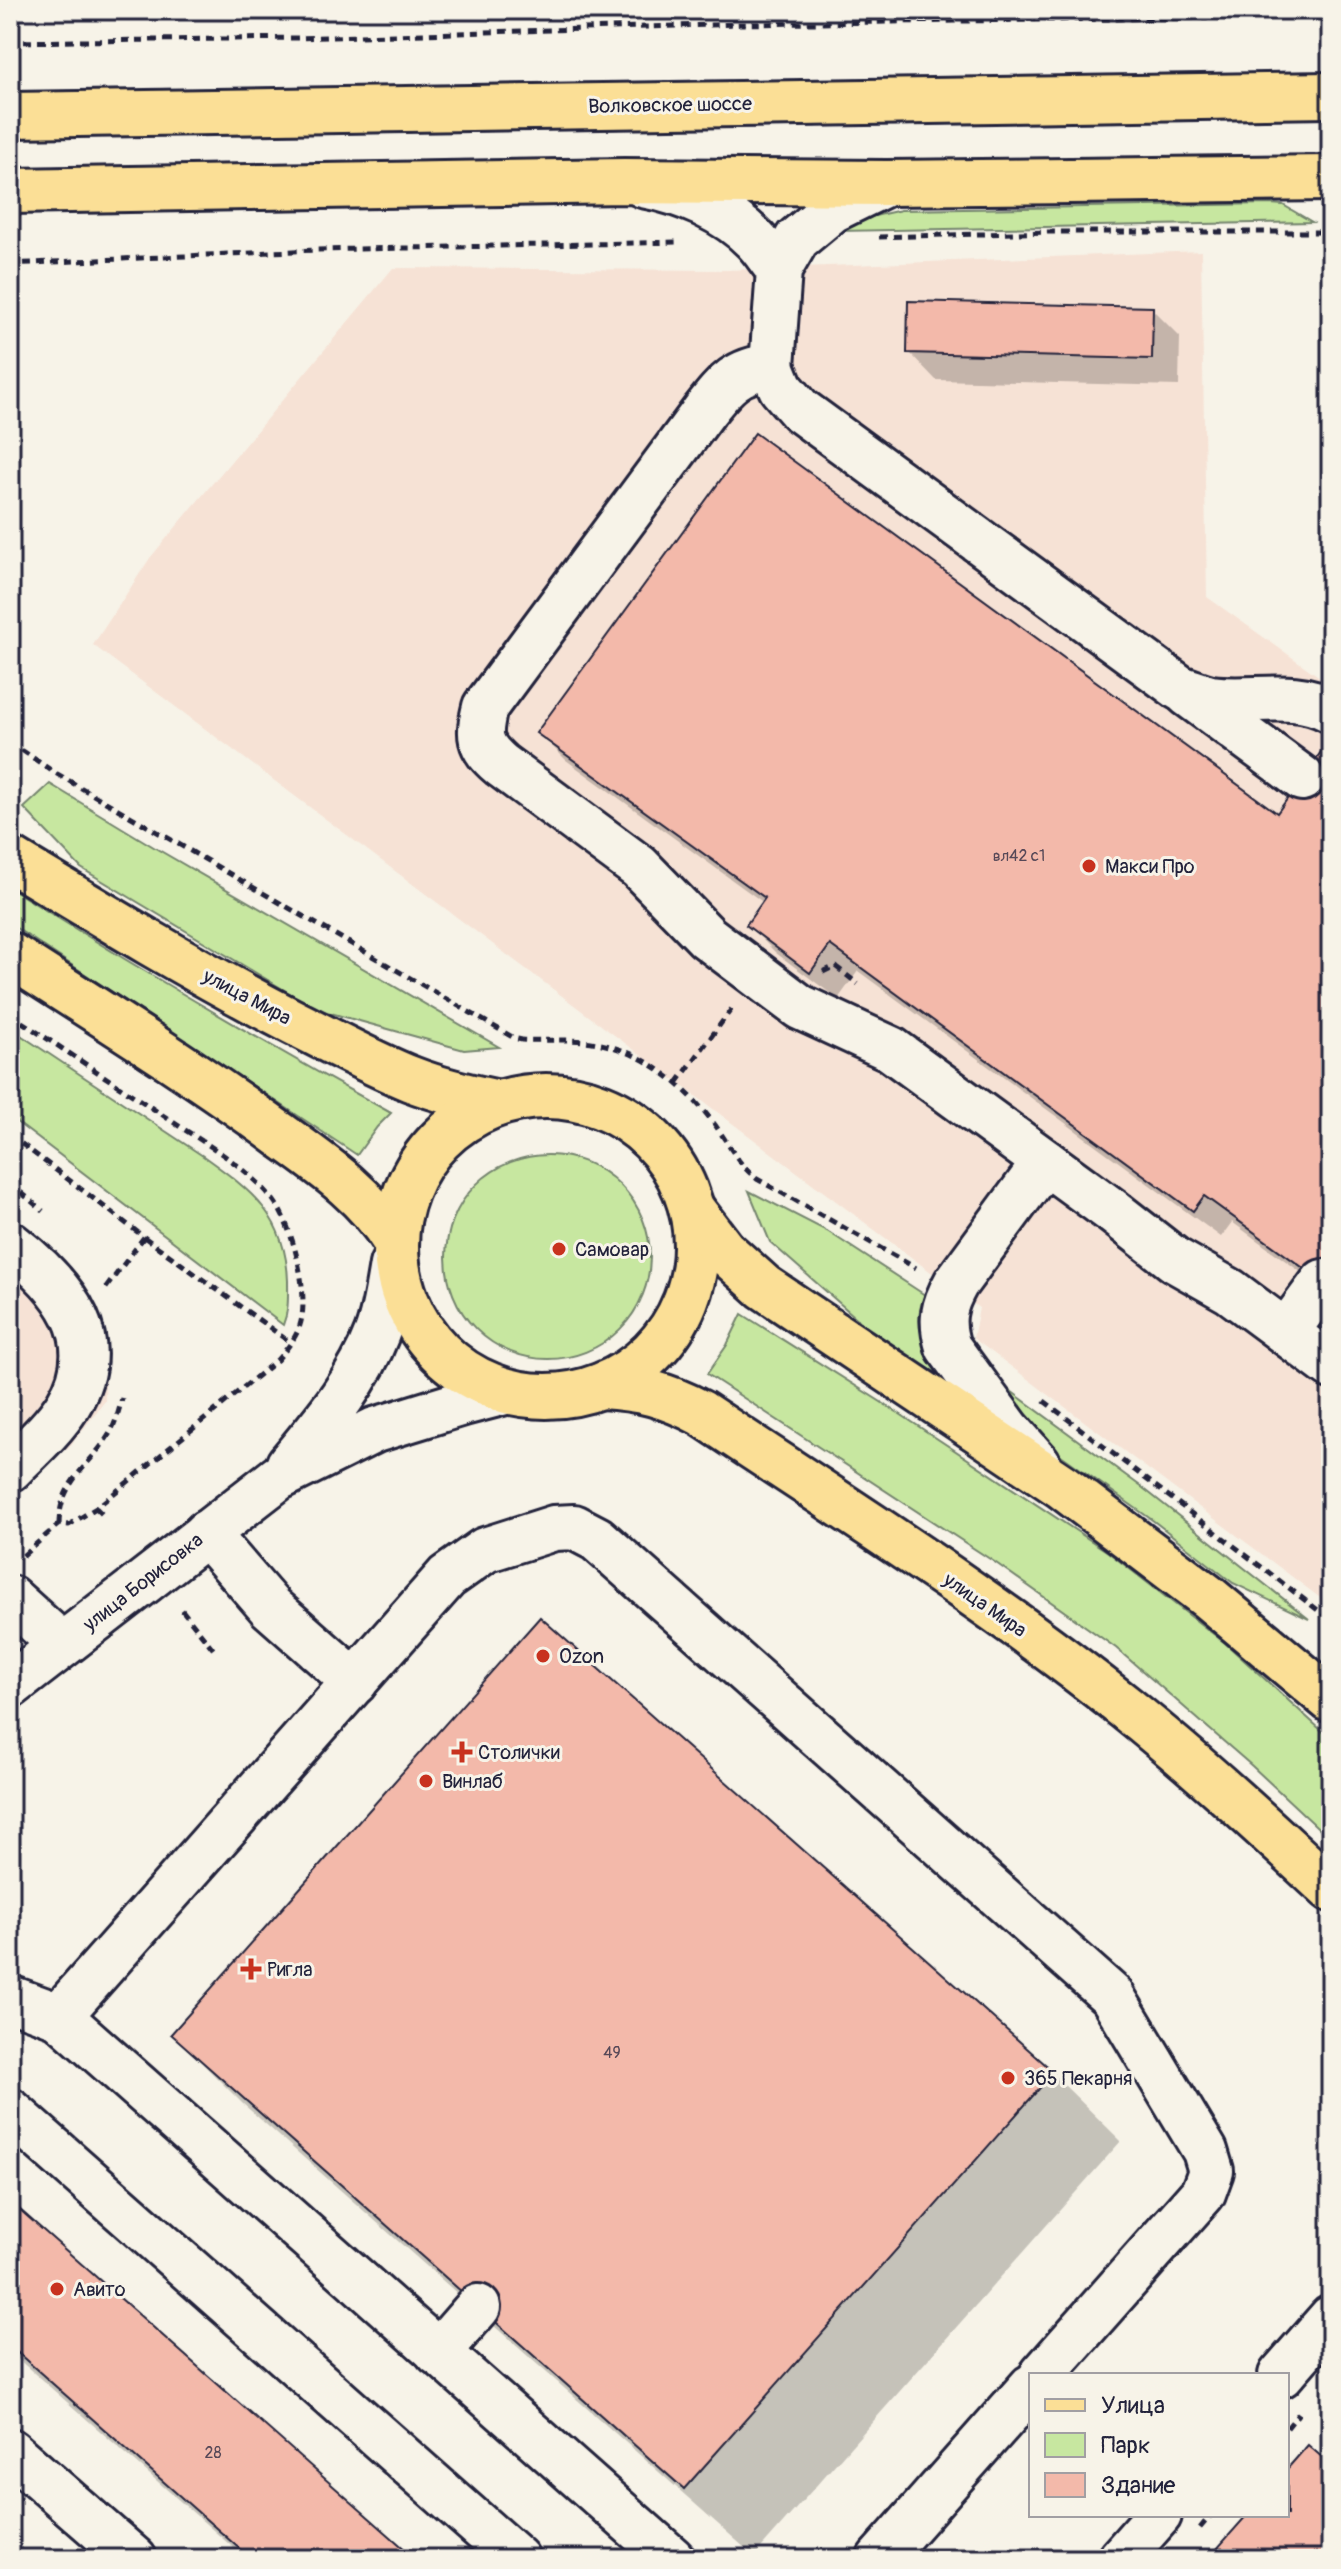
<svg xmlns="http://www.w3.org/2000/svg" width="1341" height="2569" font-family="Pangolin,sans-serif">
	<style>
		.built { fill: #f6e2d5 }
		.green { fill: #c7e7a0; stroke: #74846e; stroke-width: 2 }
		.shadow { fill: #0003 }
		.building { fill: #f3b9aa; stroke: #22223b; stroke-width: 2 }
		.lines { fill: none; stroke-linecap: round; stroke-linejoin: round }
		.minor-casing { stroke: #22223b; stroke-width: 50 }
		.major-casing { stroke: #22223b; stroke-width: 50 }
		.path { stroke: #22223b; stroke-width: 5; stroke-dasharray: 8 6; stroke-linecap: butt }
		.minor { stroke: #f7f3e8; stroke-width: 44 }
		.major { stroke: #fbdf96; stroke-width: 44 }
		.poi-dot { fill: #c8321e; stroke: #f7f3e8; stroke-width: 3 }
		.labels { text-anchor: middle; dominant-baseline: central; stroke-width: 6; stroke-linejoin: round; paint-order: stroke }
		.number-label { font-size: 16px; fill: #564857 }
		.street-label { font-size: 20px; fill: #22223b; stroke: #f7f3e8 }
		.poi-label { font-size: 20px; fill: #22223b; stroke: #f7f3e8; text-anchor: start }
	</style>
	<rect width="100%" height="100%" fill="#f7f3e8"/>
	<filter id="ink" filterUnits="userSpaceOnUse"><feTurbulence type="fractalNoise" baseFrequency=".0125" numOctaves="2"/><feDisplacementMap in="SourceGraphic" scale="16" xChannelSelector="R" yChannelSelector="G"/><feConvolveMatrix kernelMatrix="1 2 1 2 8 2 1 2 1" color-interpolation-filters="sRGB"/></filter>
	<g filter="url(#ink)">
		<g class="built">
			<polygon points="1201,251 1207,597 1331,685 1331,1606 973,1338 979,1308 93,645 150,558 393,268 727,270"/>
			<polygon points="10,1224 97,1326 106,1364 105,1401 70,1446 10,1496"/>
		</g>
		<g class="green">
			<polygon points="1271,204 1283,205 1312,222 840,231 857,220 901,210"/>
			<polygon points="50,784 157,849 499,1047 464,1050 316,1009 81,868 24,808"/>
			<path d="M 10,888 C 135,967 262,1042 391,1113 L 377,1127 L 357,1155 L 10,924 Z"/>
			<path d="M 10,1028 L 203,1156 C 252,1191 286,1216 288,1281 C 288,1297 289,1310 283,1325 L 10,1117 Z"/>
			<circle cx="548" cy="1257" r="102"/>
			<path d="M 749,1191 L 827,1231 L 925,1295 C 911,1326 923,1343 943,1367 L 937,1376 L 870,1330 L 770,1242 Z"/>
			<polygon points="742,1314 900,1414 1108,1552 1225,1643 1331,1739 1331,1840 1252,1766 1116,1648 996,1563 707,1374 727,1345"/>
			<polygon points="1004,1386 1143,1488 1309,1619 1233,1583 1155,1522 1037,1438 999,1390"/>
		</g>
		<g class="shadow">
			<polygon points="1152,309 1180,337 1179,386 936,380 909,352"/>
			<polygon points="539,733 1277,816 1331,762 1331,1294 1232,1222 1221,1237 858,971 838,999 776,953 748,925 764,903 566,760"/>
			<polygon points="173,2034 1052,2073 1121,2141 754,2556 242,2103"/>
			<polygon points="10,2204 413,2559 246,2559 10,2352"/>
		</g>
		<g class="building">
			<polygon points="908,301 1153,307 1152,359 907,353"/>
			<polygon points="755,433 1277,813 1321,752 1331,760 1331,1288 1204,1196 1193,1211 830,945 810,973 746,925 765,898 536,733"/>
			<polygon points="540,1617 1054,2072 684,2489 171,2034"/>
			<polygon points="10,2201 416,2559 251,2559 10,2346"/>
			<polygon points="1308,2445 1331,2465 1331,2559 1208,2559 1247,2515 1287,2515 1287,2469"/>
		</g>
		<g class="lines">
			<g class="minor-casing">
				<g id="minor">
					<path d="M 643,185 C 683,192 727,211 755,240 C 764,249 771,261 779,270"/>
					<polyline points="772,366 779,270 797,239 832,210 887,183"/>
					<polyline points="1188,694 1302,778"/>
					<path d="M 1331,710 C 1293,689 1252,704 1211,698 C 1201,696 1190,691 1180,688 L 800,410 L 781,388 L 772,366 C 737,370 726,383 705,410 L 485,707 C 478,736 478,745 501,765 L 639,867 L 707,937 L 800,1007 L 891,1049 L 1111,1210 L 1175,1260 L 1230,1291 L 1331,1366"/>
					<path d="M 10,1244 C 62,1284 109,1338 68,1405 C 53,1429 30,1449 10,1469"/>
					<polyline points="1286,1332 1323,1282"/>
					<path d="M 1038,1463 L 1008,1429 L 948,1347 C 940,1321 943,1306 956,1283 L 1045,1162"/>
					<path d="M 289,1464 C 323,1423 358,1383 377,1333 C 385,1312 388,1288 392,1265"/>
					<polyline points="206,1533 270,1607 355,1682"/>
					<polyline points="10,1598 62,1645"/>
					<polyline points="10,1686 278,1478 375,1430 463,1403 505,1392"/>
					<polyline points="10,1998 59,2016 672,2559"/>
					<polyline points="59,2016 447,1577 485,1550 554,1528 574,1527 597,1539 1112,1996 1205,2151 1211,2171 1203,2193 1042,2375"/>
					<polyline points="10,2111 517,2559"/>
					<polyline points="438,2353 478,2307"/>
					<polyline points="1281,2375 1331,2318"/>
					<polyline points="10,2451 134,2559"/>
					<polyline points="879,2559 1031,2387"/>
					<polyline points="1120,2559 1159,2515"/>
				</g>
			</g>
			<g class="major-casing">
				<g id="major">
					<polyline points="10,115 1331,95"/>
					<polyline points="10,191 624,181 887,183 1331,178"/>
					<path d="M 10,859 C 104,916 198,973 295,1023 C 333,1042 371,1063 411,1079 C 439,1090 469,1097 499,1103"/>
					<path d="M 10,955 C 100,1013 192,1070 278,1133 C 321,1164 366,1194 394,1240"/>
					<circle cx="546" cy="1246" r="150"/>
					<polyline points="694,1212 723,1250 764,1287 1063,1487 1208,1597 1331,1700"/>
					<path d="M 601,1386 C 640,1388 667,1395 701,1413 C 844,1508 991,1600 1126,1708 C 1197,1765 1264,1827 1331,1889"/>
				</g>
			</g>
			<g class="path">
				<polyline points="10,42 298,38 740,24 1331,16"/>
				<polyline points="879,237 1049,232 1331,232"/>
				<polyline points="10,264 316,250 681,242"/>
				<path d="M 10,742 L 52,771 L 514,1038 L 522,1040 C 543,1041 564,1039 584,1041 C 638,1047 680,1080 712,1121 C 728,1141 736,1163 757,1179 L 916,1268"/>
				<polyline points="823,972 835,966 858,984"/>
				<path d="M 10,1014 C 64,1050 119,1086 173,1122 C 207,1145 250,1168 274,1201 C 293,1227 310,1294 300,1325 C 296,1338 286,1350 277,1360 L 96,1508 L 69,1525 L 59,1524 L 20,1558"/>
				<polyline points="677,1083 733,1007"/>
				<polyline points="10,1135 144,1237 106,1288"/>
				<polyline points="10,1183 43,1211"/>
				<polyline points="144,1237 291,1343"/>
				<polyline points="1044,1401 1331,1620"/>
				<polyline points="96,1508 103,1515"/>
				<path d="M 59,1524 C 60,1480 90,1467 110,1433 C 116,1422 119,1410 122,1398"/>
				<polyline points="182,1610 214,1650"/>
				<polyline points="1287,2428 1299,2413"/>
				<polyline points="1200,2528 1211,2515"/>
			</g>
			<use href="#minor" class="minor"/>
			<use href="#major" class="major"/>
		</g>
	</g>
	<g class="poi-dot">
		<circle cx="1089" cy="866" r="8"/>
		<circle cx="559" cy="1249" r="8"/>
		<circle cx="543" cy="1656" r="8"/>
		<path d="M458 1740h8v8h8v8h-8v8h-8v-8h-8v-8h8z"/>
		<circle cx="426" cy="1781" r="8"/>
		<path d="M247 1957h8v8h8v8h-8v8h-8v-8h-8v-8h8z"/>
		<circle cx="1008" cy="2078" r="8"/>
		<circle cx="57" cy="2289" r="8"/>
	</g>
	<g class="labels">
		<g class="number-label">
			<text x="1019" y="856">вл42 с1</text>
			<text x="612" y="2053">49</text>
			<text x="213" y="2453">28</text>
		</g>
		<g class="street-label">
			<text transform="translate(670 105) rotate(-1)">Волковское шоссе</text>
			<text transform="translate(247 997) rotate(28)">улица Мира</text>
			<text transform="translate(143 1582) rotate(-38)">улица Борисовка</text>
			<text transform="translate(985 1605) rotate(35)">улица Мира</text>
		</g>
		<g class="poi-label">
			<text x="1105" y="866">Макси Про</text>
			<text x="575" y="1249">Самовар</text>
			<text x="559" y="1656">Ozon</text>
			<text x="478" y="1752">Столички</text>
			<text x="442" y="1781">Винлаб</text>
			<text x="267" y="1969">Ригла</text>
			<text x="1024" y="2078">365 Пекарня</text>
			<text x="73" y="2289">Авито</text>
		</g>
	</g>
	<rect width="1341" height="2569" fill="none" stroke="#f7f3e8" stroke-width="40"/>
	<rect x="20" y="20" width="1301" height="2529" fill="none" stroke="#22223b" stroke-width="3" filter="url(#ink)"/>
	<rect x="1029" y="2373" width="260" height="144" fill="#f7f3e8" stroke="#a29fa3" stroke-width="2"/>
	<rect x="1045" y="2399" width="40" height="12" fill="#fbdf96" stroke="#a29fa3" stroke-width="2"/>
	<text x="1101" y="2413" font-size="24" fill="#22223b">Улица</text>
	<rect x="1045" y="2433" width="40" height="24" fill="#c7e7a0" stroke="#a29fa3" stroke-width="2"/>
	<text x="1101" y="2453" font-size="24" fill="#22223b">Парк</text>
	<rect x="1045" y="2473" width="40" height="24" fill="#f3b9aa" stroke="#a29fa3" stroke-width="2"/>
	<text x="1101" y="2493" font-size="24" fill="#22223b">Здание</text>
</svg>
